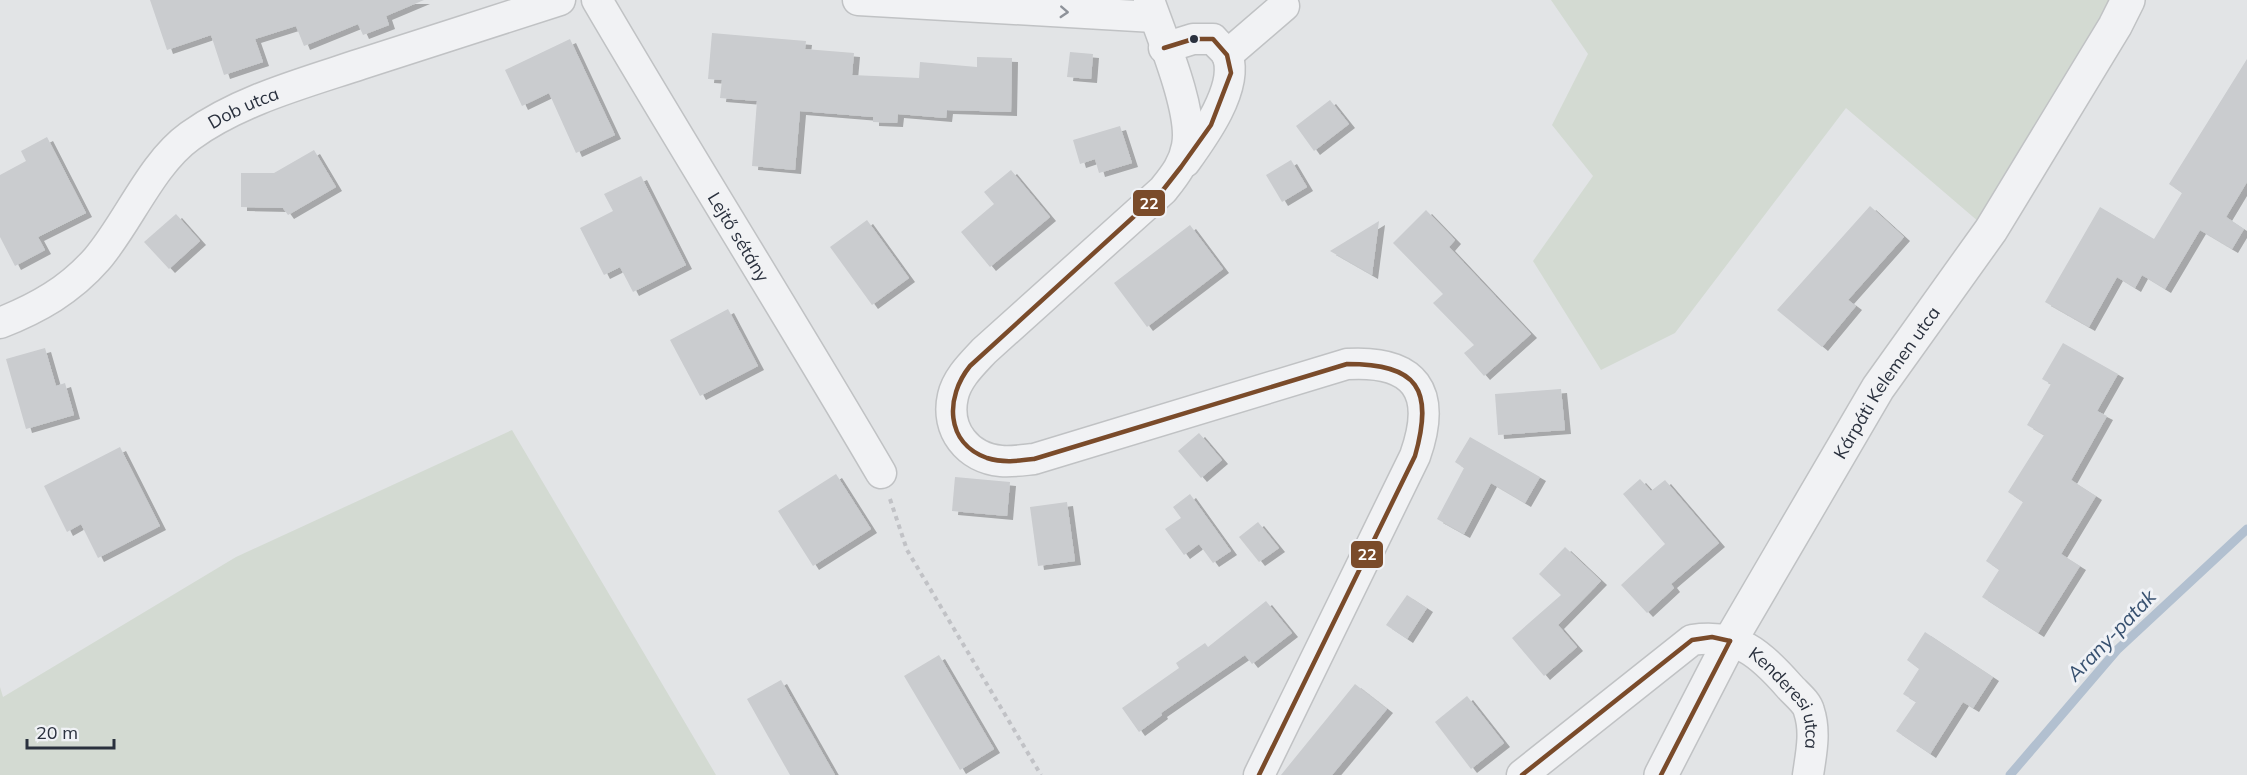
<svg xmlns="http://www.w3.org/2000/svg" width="2247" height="775" font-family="Mulish,sans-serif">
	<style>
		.green { fill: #d3dad2 }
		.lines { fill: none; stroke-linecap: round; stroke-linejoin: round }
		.stream { stroke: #b2c0d0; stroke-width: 9 }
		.building { fill: #cacccf; filter: url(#shadow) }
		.minor-casing { stroke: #c0c2c4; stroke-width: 33 }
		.tertiary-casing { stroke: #c0c2c4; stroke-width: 36 }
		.path { stroke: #c1c2c6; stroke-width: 4; stroke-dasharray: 4.5 4.5; stroke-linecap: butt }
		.minor { stroke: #f1f2f4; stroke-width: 30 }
		.tertiary { stroke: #f1f2f4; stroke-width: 33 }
		.bus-1-casing { stroke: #f0f2f6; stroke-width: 9 }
		.bus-1 { stroke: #7a4b2a; stroke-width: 4.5 }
		.oneway { stroke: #8e9299 }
		.bus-dot { fill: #2a313e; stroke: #f0f2f6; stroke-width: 2 }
		.labels { text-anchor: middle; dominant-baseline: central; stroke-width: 6; stroke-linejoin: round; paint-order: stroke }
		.street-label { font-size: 18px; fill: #2a313e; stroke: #f0f2f6 }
		.water-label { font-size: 20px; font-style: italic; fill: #37506f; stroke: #f0f2f6 }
		.line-badge { stroke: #f0f2f6; stroke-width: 2 }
		.badge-label { font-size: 16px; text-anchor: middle; font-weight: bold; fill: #fff }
	</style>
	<defs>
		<filter id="shadow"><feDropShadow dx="6" dy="4" stdDeviation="0" flood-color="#0004"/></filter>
	</defs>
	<rect width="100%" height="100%" fill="#e2e4e6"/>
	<g class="green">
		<polygon points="1551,0 2115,0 1979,222 1846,108 1675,333 1601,370 1533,261 1593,176 1552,125 1588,54"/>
		<polygon points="512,430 716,775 0,775 0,687 3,697 236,557"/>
	</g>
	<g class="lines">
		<polyline class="stream" points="2010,775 2117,650 2247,529"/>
	</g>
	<g class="building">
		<polygon points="150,0 424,0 386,16 389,25 363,35 358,24 304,46 296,26 255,39 263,62 224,75 211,35 167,50"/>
		<polygon points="712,33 806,41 805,49 854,53 852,75 919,78 920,62 977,67 977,57 1012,58 1011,112 947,110 946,118 898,114 897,123 873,122 873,117 800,111 795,170 752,166 757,101 720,98 722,80 708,79"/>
		<polygon points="570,39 615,135 576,153 549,93 522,106 505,70"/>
		<polygon points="1070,52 1093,54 1091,79 1067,77"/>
		<polygon points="2247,59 2247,182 2226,217 2244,229 2232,249 2200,230 2165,289 2142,275 2135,288 2117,277 2089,327 2045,302 2100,207 2154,239 2182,193 2169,184"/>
		<polygon points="1330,100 1349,124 1314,151 1296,126"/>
		<polygon points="1120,126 1132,163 1099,173 1095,159 1080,164 1073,140"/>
		<polygon points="47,137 86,213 38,237 45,250 15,266 0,237 0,175 26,161 21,151"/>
		<polygon points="314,150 336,187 288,215 283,208 241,207 241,173 274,173"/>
		<polygon points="1291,160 1307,187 1282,202 1266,175"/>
		<polygon points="1011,170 1050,217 990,267 961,232 994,204 984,192"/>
		<polygon points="641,176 686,265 633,292 620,267 604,275 580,228 613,211 604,194"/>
		<polygon points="1870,206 1904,237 1848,300 1856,306 1822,347 1777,310"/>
		<polygon points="1426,210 1455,240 1449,247 1531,334 1484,376 1464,353 1474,345 1433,303 1443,294 1393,243"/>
		<polygon points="176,214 200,241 169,269 144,242"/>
		<polygon points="867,220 909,278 872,305 830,247"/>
		<polygon points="1379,221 1372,275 1330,251"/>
		<polygon points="1190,225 1223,269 1147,327 1114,283"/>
		<polygon points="728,309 758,366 700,396 670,340"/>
		<polygon points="2063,343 2118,374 2097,411 2107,416 2071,480 2096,496 2061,554 2080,566 2038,633 1982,597 1999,570 1986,561 2023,502 2008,492 2044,435 2027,425 2051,384 2042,379"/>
		<polygon points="45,348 56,386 65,383 74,415 26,429 6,359"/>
		<polygon points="1561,389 1565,430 1498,435 1495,394"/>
		<polygon points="1199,433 1222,460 1201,478 1178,451"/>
		<polygon points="1470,437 1540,477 1525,503 1491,483 1464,534 1437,519 1464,468 1455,462"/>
		<polygon points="120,447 160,526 98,558 81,524 67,532 44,486"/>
		<polygon points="836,474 871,529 813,566 778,511"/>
		<polygon points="955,477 1010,482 1007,516 952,511"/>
		<polygon points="1640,479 1651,491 1665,480 1719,543 1671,584 1674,588 1647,613 1621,585 1665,544 1623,494"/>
		<polygon points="1190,494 1231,551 1213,563 1199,544 1184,555 1165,529 1181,518 1173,507"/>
		<polygon points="1067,502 1075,561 1038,566 1030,507"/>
		<polygon points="1258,522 1279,548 1259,562 1239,537"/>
		<polygon points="1565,547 1601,581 1558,625 1577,647 1544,676 1512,638 1561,595 1539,574"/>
		<polygon points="1407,595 1427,608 1407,639 1386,625"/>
		<polygon points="1266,601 1292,633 1252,664 1245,655 1161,713 1162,715 1139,732 1122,708 1179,668 1176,663 1205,643 1208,647"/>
		<polygon points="1925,632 1993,677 1973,708 1963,702 1930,754 1896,731 1916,702 1903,694 1919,669 1907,660"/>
		<polygon points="939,655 994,749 960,770 904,676"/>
		<polygon points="781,680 835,775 790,775 747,699"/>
		<polygon points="1355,684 1387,709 1332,775 1281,775"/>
		<polygon points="1467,696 1504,743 1471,769 1435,722"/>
	</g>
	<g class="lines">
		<g class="minor-casing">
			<g id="minor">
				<path id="s1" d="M 597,0 C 690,159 788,314 881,473"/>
				<polyline points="858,0 1154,17"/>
				<path d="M 1149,0 C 1161,35 1194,112 1187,146 C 1184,164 1174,176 1163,190 L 984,351 C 972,364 957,378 953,396 C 945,430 968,458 1001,461 C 1012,462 1024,460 1034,459 L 1347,364 C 1415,360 1438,391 1415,456 L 1259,775"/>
				<path d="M 1164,48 L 1193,39 L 1213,39 C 1218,45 1226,51 1228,57 C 1238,89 1203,137 1185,162"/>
				<polyline points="1227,55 1284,6"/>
				<path id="s2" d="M 0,323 C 38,308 70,290 97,259 C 128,223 151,164 190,136 C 240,100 304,83 361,64 C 427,43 494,21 560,0"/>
				<path id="s3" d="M 1522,775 L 1692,640 C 1738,633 1761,654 1789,686 C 1796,694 1807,702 1809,711 C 1816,732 1811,754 1808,775"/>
			</g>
		</g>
		<g class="tertiary-casing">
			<g id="tertiary">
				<path id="s4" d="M 1661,775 L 1730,641 L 1878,388 L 1991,230 L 2115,26 L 2128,0"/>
			</g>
		</g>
		<polyline class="path" points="890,499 907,550 1041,775"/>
		<use href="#minor" class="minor"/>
		<use href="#tertiary" class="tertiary"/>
		<g class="bus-1-casing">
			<g id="bus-1">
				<path d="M 1164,48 L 1193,39 L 1213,39 L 1227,55 L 1231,73 L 1211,125 L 1181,167 L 1163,190 L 970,366 C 945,397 945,443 987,458 C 1003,463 1018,461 1034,459 L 1347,364 C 1418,364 1434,389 1415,456 L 1259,775"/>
				<polyline points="1522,775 1692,640 1712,637 1730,641"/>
				<polyline points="1661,775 1730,641"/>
			</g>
		</g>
		<use href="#bus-1" class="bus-1"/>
	</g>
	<defs><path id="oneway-chevron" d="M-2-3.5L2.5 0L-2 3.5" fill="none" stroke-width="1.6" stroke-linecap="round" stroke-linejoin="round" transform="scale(1.5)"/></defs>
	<use class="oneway" href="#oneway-chevron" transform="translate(1064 12) rotate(3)"/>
	<circle class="bus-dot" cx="1194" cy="39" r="5"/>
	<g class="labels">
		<g class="street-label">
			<text stroke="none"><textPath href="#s2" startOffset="333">Dob utca</textPath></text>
			<text stroke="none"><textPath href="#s1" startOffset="276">Lejtő sétány</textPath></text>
			<text stroke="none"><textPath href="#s4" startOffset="453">Kárpáti Kelemen utca</textPath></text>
			<text stroke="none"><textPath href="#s3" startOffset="340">Kenderesi utca</textPath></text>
		</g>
		<g class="water-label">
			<text transform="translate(2111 635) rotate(-46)">Arany-patak</text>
		</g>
	</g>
	<g class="line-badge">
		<rect x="1132" y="189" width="34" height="28" rx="6" fill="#7a4b2a"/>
		<rect x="1350" y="540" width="34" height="29" rx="6" fill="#7a4b2a"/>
	</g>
	<g class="badge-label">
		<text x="1149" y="209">22</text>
		<text x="1367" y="560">22</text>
	</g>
	<path d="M27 739v9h87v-9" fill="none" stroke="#2a313e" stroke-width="3"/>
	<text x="36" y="739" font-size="18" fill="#2a313e" stroke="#f0f2f6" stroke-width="4.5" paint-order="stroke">20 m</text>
</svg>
